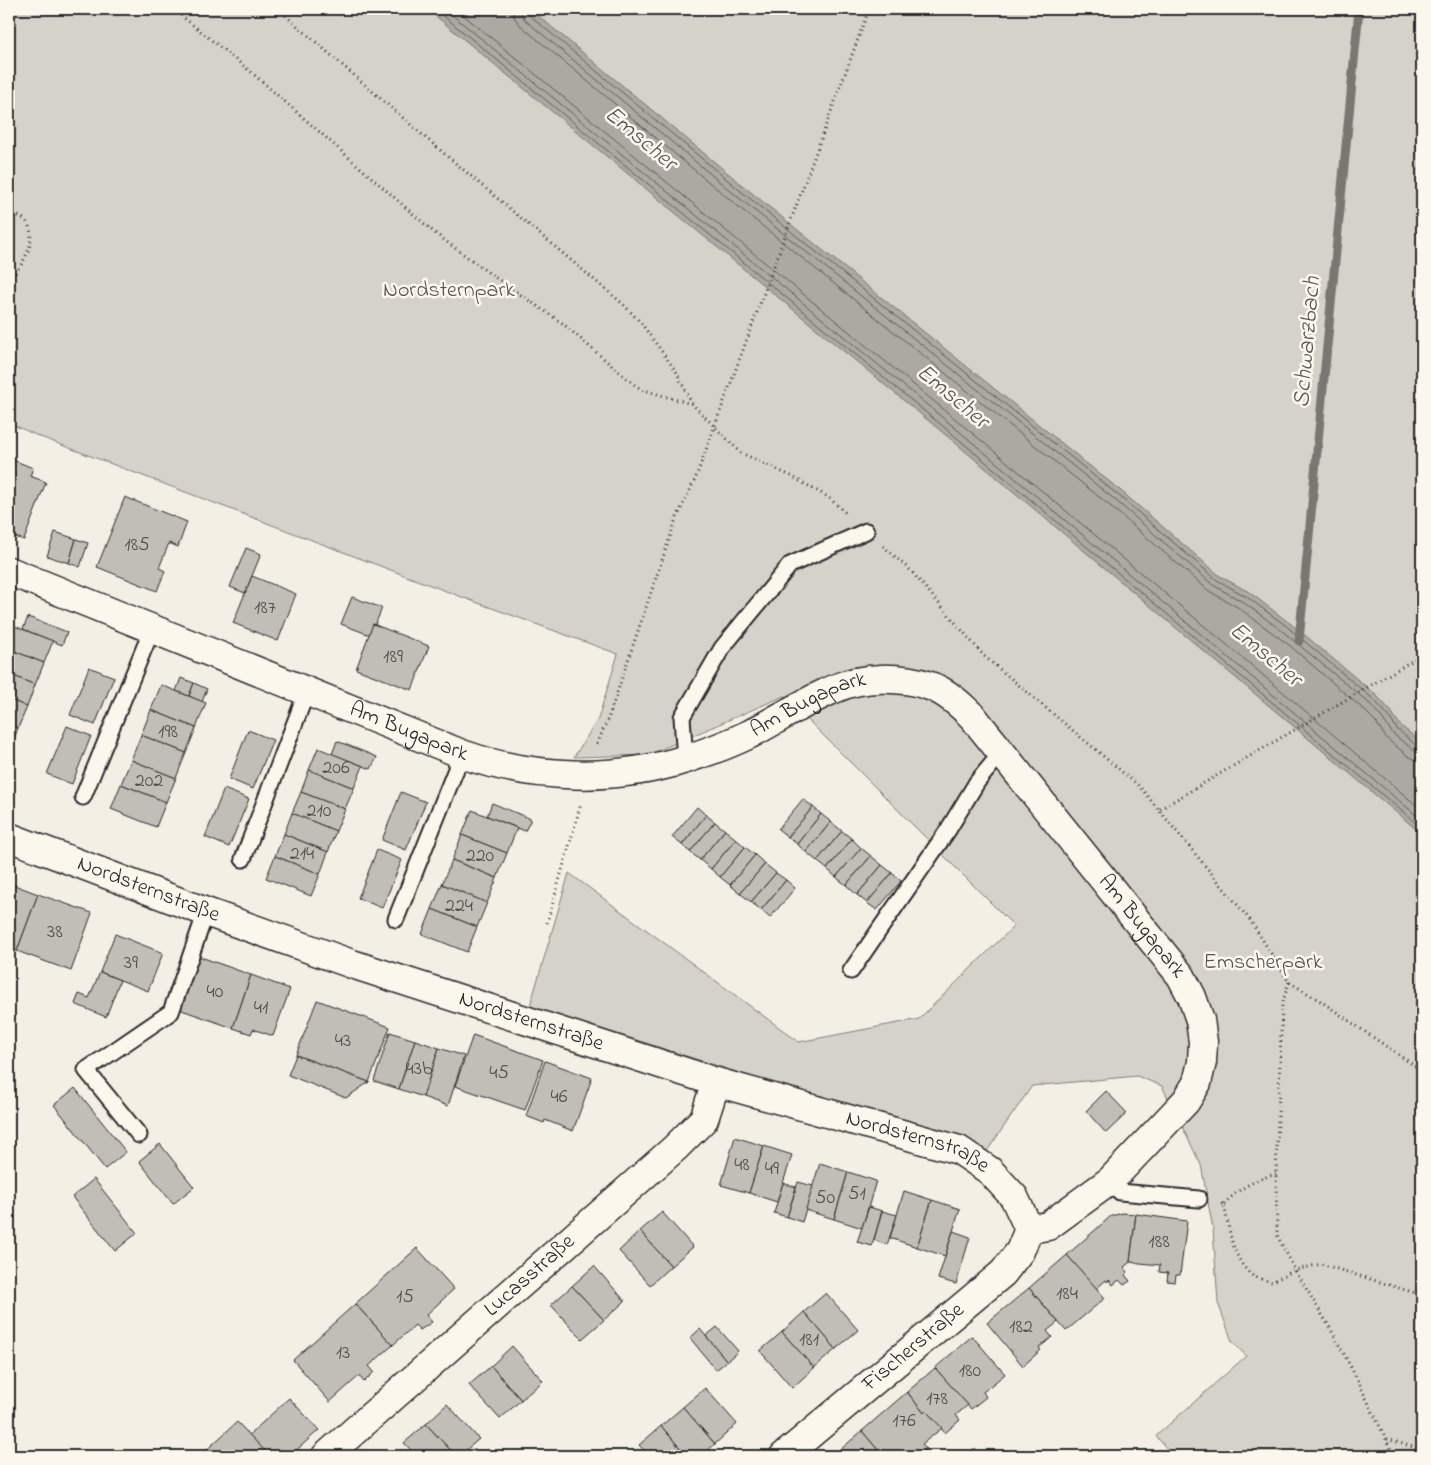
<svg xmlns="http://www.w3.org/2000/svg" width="1431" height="1465" font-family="'Indie Flower',sans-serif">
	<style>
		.green { fill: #d5d2c9; stroke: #807e7a }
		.water { fill: #aca9a2; stroke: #787772 }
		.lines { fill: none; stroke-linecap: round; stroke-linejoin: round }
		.shore { stroke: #5f5d5b; stroke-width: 1 }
		.stream { stroke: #787772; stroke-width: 9 }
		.building { fill: #c0beb6; stroke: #2b2b2b }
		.lane-casing { stroke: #2b2b2b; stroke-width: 19 }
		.street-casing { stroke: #2b2b2b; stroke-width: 31 }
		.path { stroke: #2b2b2b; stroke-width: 3; stroke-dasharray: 1 4; stroke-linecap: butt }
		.lane { stroke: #fbf7ec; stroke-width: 15 }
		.street { stroke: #fbf7ec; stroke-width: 28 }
		.labels { text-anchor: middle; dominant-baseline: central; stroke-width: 5; stroke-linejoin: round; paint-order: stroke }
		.number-label { font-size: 20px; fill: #50504e }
		.park-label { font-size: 22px; fill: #565552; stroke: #fbf7ec }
		.street-label { font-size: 22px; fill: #2b2b2b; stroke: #fbf7ec }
		.water-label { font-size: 24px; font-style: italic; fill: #585755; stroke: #fbf7ec }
	</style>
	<rect width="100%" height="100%" fill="#f3efe4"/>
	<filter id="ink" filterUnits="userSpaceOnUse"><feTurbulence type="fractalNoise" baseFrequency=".02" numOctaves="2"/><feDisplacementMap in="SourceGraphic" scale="10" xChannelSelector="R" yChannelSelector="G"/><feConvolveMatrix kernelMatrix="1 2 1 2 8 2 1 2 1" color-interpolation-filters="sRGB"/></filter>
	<g filter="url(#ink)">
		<polygon class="green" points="9,9 1422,9 1422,501 1419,499 1422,502 1422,1456 1173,1456 1156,1436 1246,1356 1232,1341 1218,1303 1213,1229 1201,1165 1162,1086 1137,1076 1032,1086 987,1151 827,1101 530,1006 569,873 799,1042 919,1019 1014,926 784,696 648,755 574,757 598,719 618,654 459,596 38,436 9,423"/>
		<polygon class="water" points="427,9 530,9 752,193 1121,491 1220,576 1249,592 1300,631 1376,695 1391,711 1400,725 1422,743 1422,834 947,436"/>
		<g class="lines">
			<g class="shore">
				<polyline points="435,9 950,432 1422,828"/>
				<polyline points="445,9 954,427 1422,820"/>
				<polyline points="456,9 959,422 1244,659 1422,810"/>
				<polyline points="513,9 514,17 520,25 740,208 1109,505 1209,591 1239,608 1289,645 1363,709 1376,722 1386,738 1408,756 1414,759 1422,760"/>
				<polyline points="521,9 522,15 525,20 744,202 1114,499 1213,585 1243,602 1281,630 1369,703 1382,718 1393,734 1415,751 1422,753"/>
				<polyline points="527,9 529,15 748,197 1118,495 1217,580 1247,597 1285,625 1373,699 1387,714 1397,729 1417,746 1422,747"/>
			</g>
			<polyline class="stream" points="1299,641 1359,9"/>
		</g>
		<g class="building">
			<polygon points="13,460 33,468 30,476 46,482 24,540 9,535 9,470"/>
			<polygon points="125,497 187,522 178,547 169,543 159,568 165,571 157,591 97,567"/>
			<polygon points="55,532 76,539 69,563 47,556"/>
			<polygon points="76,539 88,543 80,567 69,563"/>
			<polygon points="246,548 261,554 245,593 230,587"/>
			<polygon points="252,576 296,594 278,641 233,623"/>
			<polygon points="352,597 382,608 375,625 373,624 370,635 341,624"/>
			<polygon points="28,617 67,632 62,645 23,629"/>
			<polygon points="9,624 53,641 44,663 9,649"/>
			<polygon points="373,624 429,646 412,690 356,669"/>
			<polygon points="9,649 44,663 35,685 9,674"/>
			<polygon points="89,667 114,677 95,725 70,715"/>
			<polygon points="9,674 35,685 27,707 9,699"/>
			<polygon points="181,678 194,683 189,696 176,691"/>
			<polygon points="194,683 207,689 202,702 189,696"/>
			<polygon points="161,685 206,703 196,728 151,710"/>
			<polygon points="9,699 27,707 18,728 9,724"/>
			<polygon points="151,710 196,728 186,753 141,735"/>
			<polygon points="9,724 18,728 10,750 9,749"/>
			<polygon points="67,726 91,736 72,784 47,774"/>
			<polygon points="248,730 273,740 253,789 229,779"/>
			<polygon points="141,735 186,753 176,778 131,760"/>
			<polygon points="337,741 377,757 371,769 332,754"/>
			<polygon points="318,748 363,766 354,788 309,770"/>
			<polygon points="131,760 176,778 166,802 121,784"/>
			<polygon points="309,770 354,788 345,809 301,792"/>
			<polygon points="121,784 166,802 156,827 111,809"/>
			<polygon points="224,789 249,799 229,847 205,837"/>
			<polygon points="301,792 345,809 336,831 292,813"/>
			<polygon points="401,792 426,802 406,850 382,840"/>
			<polygon points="803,799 813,807 788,837 778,829"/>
			<polygon points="492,803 531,819 525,831 487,816"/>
			<polygon points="697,807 706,815 682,845 672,837"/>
			<polygon points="813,807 821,814 797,844 788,837"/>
			<polygon points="472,810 517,828 507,853 462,835"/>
			<polygon points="292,813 336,831 328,852 284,834"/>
			<polygon points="821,814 831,822 806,852 797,844"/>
			<polygon points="706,815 715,822 690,852 682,845"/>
			<polygon points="715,822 725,830 700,860 690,852"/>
			<polygon points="831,822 842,831 817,861 806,852"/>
			<polygon points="725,830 736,839 711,869 700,860"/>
			<polygon points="842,831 852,839 827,869 817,861"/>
			<polygon points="284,834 328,852 320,874 275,856"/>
			<polygon points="462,835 507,853 497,878 452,860"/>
			<polygon points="736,839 745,847 720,877 711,869"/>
			<polygon points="852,839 861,848 836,877 827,869"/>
			<polygon points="745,847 755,855 730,885 720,877"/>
			<polygon points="861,848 871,856 846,885 836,877"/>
			<polygon points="377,850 402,860 382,908 358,898"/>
			<polygon points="755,855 765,864 740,893 730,885"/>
			<polygon points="275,856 320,874 311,896 266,878"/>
			<polygon points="871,856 882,865 857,895 846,885"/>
			<polygon points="452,860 497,878 487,903 442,884"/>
			<polygon points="765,864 776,873 751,902 740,893"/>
			<polygon points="882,865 892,873 867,903 857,895"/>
			<polygon points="776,873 786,880 761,910 751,902"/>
			<polygon points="892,873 901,881 877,910 867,903"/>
			<polygon points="786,880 795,888 770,918 761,910"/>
			<polygon points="9,883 38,894 17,951 9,948"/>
			<polygon points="442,884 487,903 477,927 432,909"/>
			<polygon points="38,894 92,913 71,971 17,951"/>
			<polygon points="432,909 477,927 467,952 422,934"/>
			<polygon points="115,934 163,953 148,991 100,972"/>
			<polygon points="198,956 251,975 233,1028 179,1009"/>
			<polygon points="100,972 120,980 106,1017 75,1004 79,994 89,998"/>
			<polygon points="251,975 290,989 273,1036 253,1029 251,1034 233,1028"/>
			<polygon points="317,1000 390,1027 369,1082 296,1055"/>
			<polygon points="390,1032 415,1040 399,1089 374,1081"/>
			<polygon points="473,1035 543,1060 525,1110 455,1086"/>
			<polygon points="415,1040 439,1048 423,1097 399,1089"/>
			<polygon points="439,1048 464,1056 448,1106 423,1097"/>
			<polygon points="296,1055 369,1082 346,1098 288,1075"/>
			<polygon points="545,1061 592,1078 573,1131 545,1120 544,1123 526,1116"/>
			<polygon points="75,1088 126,1152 105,1169 54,1105"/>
			<polygon points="1106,1091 1127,1113 1106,1133 1086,1111"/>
			<polygon points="735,1137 764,1146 749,1193 721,1185"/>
			<polygon points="160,1144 194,1187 173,1204 139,1161"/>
			<polygon points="764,1146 792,1155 777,1202 749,1193"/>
			<polygon points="820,1163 848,1172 834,1219 805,1210"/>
			<polygon points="848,1172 876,1181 862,1228 834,1219"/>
			<polygon points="94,1179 137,1233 115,1251 72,1197"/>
			<polygon points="798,1182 813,1186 802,1222 787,1217"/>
			<polygon points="783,1183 796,1187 787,1217 774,1213"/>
			<polygon points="904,1191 932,1200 917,1247 890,1238"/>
			<polygon points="932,1200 960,1209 945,1256 917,1247"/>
			<polygon points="869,1207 882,1211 872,1246 857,1242"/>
			<polygon points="882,1211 897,1215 887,1245 874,1240"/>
			<polygon points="662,1212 693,1247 671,1266 640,1231"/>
			<polygon points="1123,1213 1136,1214 1130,1262 1124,1267 1128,1272 1125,1275 1130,1281 1124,1285 1119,1280 1113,1285 1109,1280 1107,1282 1106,1280 1096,1289 1067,1255 1111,1216"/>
			<polygon points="1136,1214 1187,1221 1180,1275 1176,1275 1175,1282 1167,1281 1168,1273 1159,1272 1160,1265 1130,1262"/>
			<polygon points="640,1231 671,1266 650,1285 619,1251"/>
			<polygon points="953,1231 970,1237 956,1284 938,1279"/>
			<polygon points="417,1248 454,1289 426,1315 432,1322 420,1330 415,1325 393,1345 355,1304"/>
			<polygon points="1067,1255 1105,1298 1066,1331 1029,1288"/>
			<polygon points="594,1266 625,1301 604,1320 572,1286"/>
			<polygon points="572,1286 604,1320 582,1339 551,1305"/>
			<polygon points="1029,1288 1058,1322 1047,1331 1052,1337 1039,1348 1041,1350 1023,1366 987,1323"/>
			<polygon points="826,1293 858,1330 836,1349 804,1312"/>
			<polygon points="355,1304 393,1345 369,1366 374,1372 364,1382 359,1376 330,1402 293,1360"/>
			<polygon points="804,1312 836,1349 814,1368 782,1332"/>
			<polygon points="717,1327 738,1351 727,1361 706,1336"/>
			<polygon points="700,1329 727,1361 716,1370 690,1338"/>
			<polygon points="782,1332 814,1368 792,1388 760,1351"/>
			<polygon points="972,1336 1005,1374 983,1392 986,1397 971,1409 935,1368"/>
			<polygon points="512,1346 543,1381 521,1400 491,1366"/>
			<polygon points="491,1366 521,1400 500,1419 469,1385"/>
			<polygon points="935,1368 968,1405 956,1415 960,1420 945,1433 926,1411 924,1413 907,1392"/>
			<polygon points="705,1388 737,1424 715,1444 683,1407"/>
			<polygon points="907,1392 924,1413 926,1411 942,1428 922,1444 926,1449 917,1456 883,1456 862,1431"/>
			<polygon points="289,1398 319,1430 290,1456 270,1456 249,1435"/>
			<polygon points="447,1404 479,1439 459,1456 456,1456 426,1424"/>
			<polygon points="683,1407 715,1444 701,1456 687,1456 661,1426"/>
			<polygon points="237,1422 270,1456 200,1456"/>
			<polygon points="426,1424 456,1456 417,1456 404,1443"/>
			<polygon points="661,1426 687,1456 649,1456 639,1445"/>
			<polygon points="862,1431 883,1456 833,1456"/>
		</g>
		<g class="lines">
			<g class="lane-casing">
				<g id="lane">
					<polyline points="685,760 682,717 722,648 790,565 866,531"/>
					<polyline points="83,797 152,629"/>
					<polyline points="243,859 307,691"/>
					<polyline points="396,919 462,754"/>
					<polyline points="851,971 948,830 977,782 1002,752"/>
					<polyline points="139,1135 86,1070 171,1012 206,912"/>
					<polyline points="1111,1180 1120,1192 1199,1199"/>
				</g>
			</g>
			<g class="street-casing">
				<g id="street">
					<path id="s1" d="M 9,571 L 462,754 C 532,779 615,782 686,759 C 708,752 729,744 750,734 C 778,719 804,702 834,689 C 862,676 901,676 930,686 C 947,692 961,705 973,717 L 1181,976 L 1192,997 L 1200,1020 L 1203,1042 L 1202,1062 L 1197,1083 L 1186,1101 L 1111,1180 L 1048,1226 L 1029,1229"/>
					<path id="s2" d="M 9,837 L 206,912 L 352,964 L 716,1082 L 959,1150 L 990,1171 L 1014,1197 L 1029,1229"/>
					<path id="s3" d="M 326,1456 L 675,1148 L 704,1119 L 716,1082"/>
					<path id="s4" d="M 784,1456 L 1003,1273 L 1020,1251 L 1029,1229"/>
				</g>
			</g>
			<g class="path">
				<polyline points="173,9 251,72 436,234 493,276 562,323 636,386 644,390 691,404"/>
				<polyline points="278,9 434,145 623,304 641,323 676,371 692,404 741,453 791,476 828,497 847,514"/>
				<path d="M 9,212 C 15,214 25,218 28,224 C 38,244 20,267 9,282"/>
				<polyline points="883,546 911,571 984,656 1139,786 1250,920 1289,982 1322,1002 1422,1071"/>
				<polyline points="597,744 608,719 675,522 696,477 869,9"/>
				<polyline points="1160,809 1422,655"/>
				<polyline points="547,923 581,804"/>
				<polyline points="1289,982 1282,1004 1276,1174 1277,1235 1295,1270 1330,1328 1354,1373 1394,1456"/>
				<path d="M 1222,1204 L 1224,1204 C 1229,1228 1232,1260 1253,1276 C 1258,1279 1266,1280 1272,1282 L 1295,1270 L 1321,1264 L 1422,1295"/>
				<path d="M 1224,1204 C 1238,1189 1256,1179 1276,1174"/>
				<polyline points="1387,1439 1422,1450"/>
			</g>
			<use href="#lane" class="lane"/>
			<use href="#street" class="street"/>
		</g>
	</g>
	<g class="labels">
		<g class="number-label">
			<text x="137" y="545">185</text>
			<text x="265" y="608">187</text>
			<text x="393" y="657">189</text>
			<text x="168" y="732">198</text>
			<text x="336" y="768">206</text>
			<text x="149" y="781">202</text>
			<text x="319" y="811">210</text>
			<text x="302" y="854">214</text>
			<text x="480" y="856">220</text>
			<text x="459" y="906">224</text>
			<text x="55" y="932">38</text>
			<text x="131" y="963">39</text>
			<text x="215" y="992">40</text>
			<text x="261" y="1008">41</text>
			<text x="343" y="1041">43</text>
			<text x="419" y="1069">43b</text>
			<text x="499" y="1073">45</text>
			<text x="559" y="1097">46</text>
			<text x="742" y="1165">48</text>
			<text x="772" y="1169">49</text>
			<text x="857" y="1194">51</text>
			<text x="825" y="1198">50</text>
			<text x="1159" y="1242">188</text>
			<text x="1067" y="1294">184</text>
			<text x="405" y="1297">15</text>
			<text x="1021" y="1327">182</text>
			<text x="809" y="1340">181</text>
			<text x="343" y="1353">13</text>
			<text x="970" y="1371">180</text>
			<text x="937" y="1399">178</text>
			<text x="904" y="1421">176</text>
		</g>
		<g class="park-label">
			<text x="449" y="291">Nordsternpark</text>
			<text x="1263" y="963">Emscherpark</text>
		</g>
		<g class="street-label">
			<text stroke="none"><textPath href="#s1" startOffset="851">Am Bugapark</textPath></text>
			<text stroke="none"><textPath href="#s1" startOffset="431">Am Bugapark</textPath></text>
			<text stroke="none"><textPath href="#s2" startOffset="149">Nordsternstraße</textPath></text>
			<text stroke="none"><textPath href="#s1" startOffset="1301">Am Bugapark</textPath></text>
			<text stroke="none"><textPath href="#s2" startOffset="554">Nordsternstraße</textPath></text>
			<text stroke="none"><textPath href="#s2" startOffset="959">Nordsternstraße</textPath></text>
			<text stroke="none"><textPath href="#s3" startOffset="272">Lucasstraße</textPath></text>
			<text stroke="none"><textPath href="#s4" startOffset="169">Fischerstraße</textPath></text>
		</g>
		<g class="water-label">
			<text transform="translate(640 139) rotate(40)">Emscher</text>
			<text transform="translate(1308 342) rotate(-85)">Schwarzbach</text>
			<text transform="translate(952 397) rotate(40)">Emscher</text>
			<text transform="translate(1265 655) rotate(40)">Emscher</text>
		</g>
	</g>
	<rect width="1431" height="1465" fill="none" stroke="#fbf7ec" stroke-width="30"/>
	<rect x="15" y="15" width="1401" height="1435" fill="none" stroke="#2b2b2b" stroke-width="2" filter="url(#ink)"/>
</svg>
